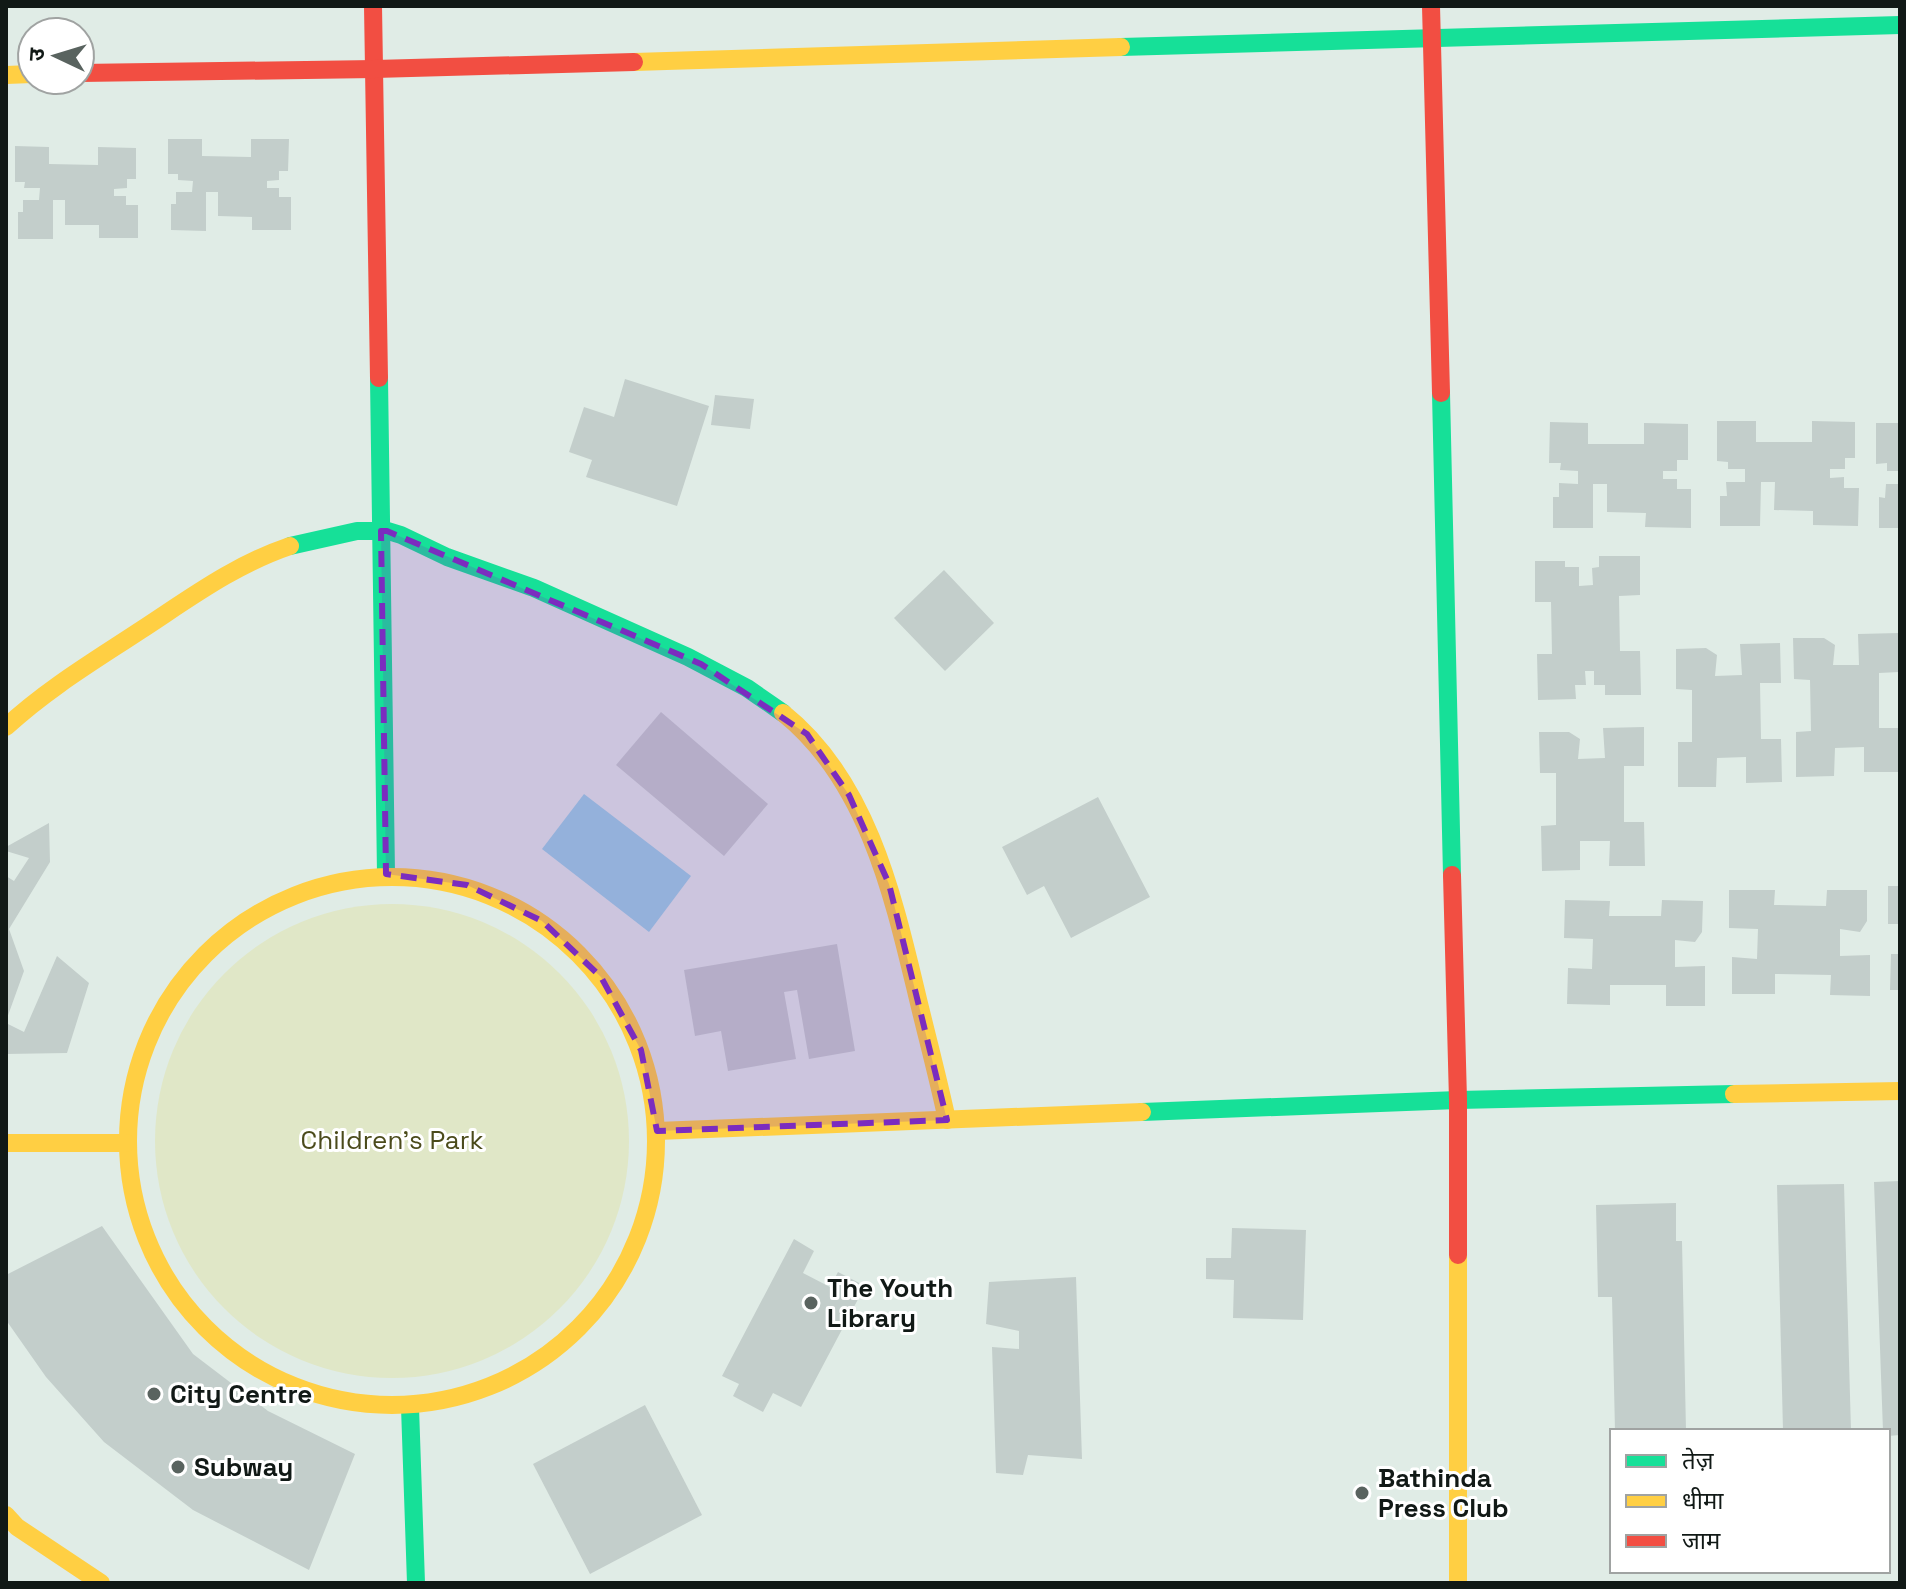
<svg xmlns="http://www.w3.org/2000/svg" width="1906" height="1589" font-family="'Space Grotesk','Noto Sans Devanagari',sans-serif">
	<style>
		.green { fill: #e0e7c7 }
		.water { fill: #9ad2e3 }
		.building { fill: #c3cecb }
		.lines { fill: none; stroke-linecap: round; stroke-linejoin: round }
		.fast { stroke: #16e098; stroke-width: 18 }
		.slow { stroke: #ffcf43; stroke-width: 18 }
		.jam { stroke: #f24e42; stroke-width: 18 }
		.marked { fill: #7b2cbf; fill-opacity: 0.2; stroke: #7b2cbf; stroke-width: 6; stroke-dasharray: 16 10; stroke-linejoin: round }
		.poi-dot { fill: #59635f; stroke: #fff; stroke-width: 3 }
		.labels { text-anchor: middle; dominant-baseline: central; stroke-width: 6; stroke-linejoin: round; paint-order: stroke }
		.park-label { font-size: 26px; fill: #4b4b1b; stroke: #fff }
		.poi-label { font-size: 26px; font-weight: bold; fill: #111916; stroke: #fff; text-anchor: start }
	</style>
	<rect width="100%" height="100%" fill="#e0ece6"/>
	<circle class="green" cx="392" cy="1141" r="237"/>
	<polygon class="water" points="584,794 691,876 649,932 542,849"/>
	<g class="building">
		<polygon points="168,139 202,139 202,156 251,157 251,139 289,139 288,171 279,171 279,180 267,181 267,188 279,188 279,197 291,197 291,230 252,230 252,217 218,216 218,192 206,192 206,231 171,230 171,204 176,204 176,192 192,192 193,181 178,180 178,174 168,174"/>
		<polygon points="15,146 49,147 49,164 98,165 98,147 136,148 136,179 127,179 127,188 114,189 114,196 126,196 126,205 138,205 138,238 99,238 99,225 65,225 65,200 53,200 53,239 18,239 18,212 23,212 23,200 39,200 40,188 24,188 25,182 15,182"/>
		<polygon points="625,379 709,406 677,506 586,477 592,460 569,452 584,407 614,417"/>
		<polygon points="715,395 754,399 750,429 711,425"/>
		<polygon points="1717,421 1756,421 1756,442 1812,442 1812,421 1855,422 1855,458 1845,458 1845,469 1830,469 1830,478 1844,477 1844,488 1859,488 1858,526 1813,525 1813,511 1774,510 1775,482 1761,482 1760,526 1720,526 1720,496 1727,496 1726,482 1745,482 1745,469 1728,469 1728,462 1717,461"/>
		<polygon points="1550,422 1588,423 1588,444 1644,444 1644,423 1688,424 1688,460 1677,460 1677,471 1663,471 1663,479 1677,479 1677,489 1691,489 1691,528 1645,527 1646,513 1607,512 1607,484 1593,484 1593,528 1553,528 1553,497 1559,497 1559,483 1578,484 1578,471 1560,470 1561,463 1549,463"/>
		<polygon points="1876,423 1900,423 1900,471 1887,471 1887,463 1876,464"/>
		<polygon points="1886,484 1900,484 1900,528 1879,528 1879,497 1885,498"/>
		<polygon points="1599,556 1640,556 1640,595 1619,596 1620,651 1640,651 1641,695 1605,695 1605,685 1594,685 1594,671 1585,671 1586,685 1575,685 1576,699 1538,700 1537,654 1552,654 1551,602 1535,602 1535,561 1565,561 1565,567 1579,567 1579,586 1593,585 1592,568 1599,567"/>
		<polygon points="944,570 994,623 945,671 894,618"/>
		<polygon points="1899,633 1899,672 1879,673 1879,728 1899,728 1900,772 1864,772 1864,747 1835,748 1834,776 1796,777 1796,732 1811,731 1810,680 1794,679 1793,638 1824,638 1835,645 1833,665 1859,665 1858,634"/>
		<polygon points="1780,643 1781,683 1760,683 1761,739 1781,739 1782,782 1746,783 1746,757 1717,758 1716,787 1678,787 1678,742 1692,742 1692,690 1676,689 1676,649 1706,648 1717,655 1715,676 1742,675 1740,644"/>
		<polygon points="661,712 768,804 724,856 616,765"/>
		<polygon points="1644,727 1644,766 1624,766 1624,822 1644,822 1645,866 1609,866 1610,841 1580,841 1580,870 1542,871 1541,826 1556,825 1556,773 1540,773 1539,732 1569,732 1580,739 1578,759 1605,758 1603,728"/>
		<polygon points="1098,797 1150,897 1071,938 1044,886 1027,895 1002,847"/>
		<polygon points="49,823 50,862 9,929 24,971 6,1021 6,876 14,881 29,858 6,851 6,847"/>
		<rect x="1888" y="886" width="12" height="38"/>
		<polygon points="1729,890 1775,890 1774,905 1826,906 1827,890 1867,890 1867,921 1860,932 1840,929 1840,956 1870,955 1870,996 1830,995 1831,975 1775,974 1775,994 1732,994 1732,957 1757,959 1758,929 1729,928"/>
		<polygon points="1565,900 1610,901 1609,916 1661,916 1662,900 1703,901 1702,932 1695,942 1675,940 1675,967 1705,966 1705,1006 1666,1006 1666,985 1610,985 1610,1005 1567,1004 1568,968 1592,969 1593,939 1564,938"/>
		<polygon points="837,944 855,1051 809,1059 797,990 784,992 796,1059 728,1071 721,1031 695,1036 684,970"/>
		<polygon points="1891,954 1900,954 1900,990 1890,990"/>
		<polygon points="57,956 89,983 67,1053 6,1054 6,1023 24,1032"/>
		<polygon points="1900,1181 1900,1435 1888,1436 1888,1431 1883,1431 1874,1182"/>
		<polygon points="1844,1184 1851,1431 1783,1431 1777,1185"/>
		<polygon points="1676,1203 1676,1241 1682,1241 1686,1431 1615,1431 1612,1297 1598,1297 1596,1205"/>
		<polygon points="102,1226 193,1354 268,1411 355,1454 309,1570 193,1510 104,1442 46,1377 6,1320 6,1275"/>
		<polygon points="1232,1228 1306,1230 1303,1320 1233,1318 1234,1280 1206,1279 1206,1258 1231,1258"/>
		<polygon points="794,1239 814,1251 803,1273 830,1287 838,1272 865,1286 801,1407 773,1393 763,1412 733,1396 739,1384 722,1376"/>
		<polygon points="1076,1277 1082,1459 1028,1455 1023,1475 996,1473 992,1347 1019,1349 1019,1331 986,1324 989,1282"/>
		<polygon points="645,1405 702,1515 590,1574 533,1464"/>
	</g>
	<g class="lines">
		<g class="fast">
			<polyline points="1121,47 1900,25"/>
			<polyline points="379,378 386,874"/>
			<polyline points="1441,393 1452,875"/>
			<polyline points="290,546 357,531 388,531 401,535 447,557 534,588 688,657 747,688 783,713"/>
			<polyline points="1142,1112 1458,1100 1734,1094"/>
			<polyline points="410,1407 416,1583"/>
		</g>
		<g class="slow">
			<polyline points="634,62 1121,47"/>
			<polyline points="6,75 32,74"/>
			<path d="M 783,713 C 867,780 893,895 917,995 C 927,1037 938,1078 947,1120"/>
			<path d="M 6,727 C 47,689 94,661 141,630 C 190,598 234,565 290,546"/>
			<circle cx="392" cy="1141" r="264"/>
			<polyline points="1734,1094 1900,1091"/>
			<polyline points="657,1131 1142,1112"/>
			<polyline points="6,1143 126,1143"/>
			<polyline points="1458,1255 1458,1583"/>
			<polyline points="6,1515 17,1527 101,1583"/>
		</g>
		<g class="jam">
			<polyline points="373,6 379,378"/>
			<polyline points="1431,6 1441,393"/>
			<polyline points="80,73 375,69 634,62"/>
			<polyline points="1452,875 1458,1100 1458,1255"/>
		</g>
	</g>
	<path class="marked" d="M 381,531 L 387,531 L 701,664 L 807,734 L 849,795 L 889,884 L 947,1120 L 657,1131 L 641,1050 L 601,977 L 542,921 L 467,885 L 386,874 Z"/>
	<g class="poi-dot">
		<circle cx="811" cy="1303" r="8"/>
		<circle cx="154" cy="1394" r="8"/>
		<circle cx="178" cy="1467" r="8"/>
		<circle cx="1362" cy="1493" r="8"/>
	</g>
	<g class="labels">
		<g class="park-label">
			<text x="392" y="1140">Children's Park</text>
		</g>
		<g class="poi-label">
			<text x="827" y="1288">The Youth<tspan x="827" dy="30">Library</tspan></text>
			<text x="170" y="1394">City Centre</text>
			<text x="194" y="1467">Subway</text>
			<text x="1378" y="1478">Bathinda<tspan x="1378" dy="30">Press Club</tspan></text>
		</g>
	</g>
	<rect width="1906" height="1589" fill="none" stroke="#111916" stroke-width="16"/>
	<rect x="1610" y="1429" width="280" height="144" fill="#ffffff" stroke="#a0a3a2" stroke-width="2"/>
	<rect x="1626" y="1455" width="40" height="12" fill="#16e098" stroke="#a0a3a2" stroke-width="2"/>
	<text x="1682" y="1469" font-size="24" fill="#111916">तेज़</text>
	<rect x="1626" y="1495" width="40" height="12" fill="#ffcf43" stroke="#a0a3a2" stroke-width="2"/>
	<text x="1682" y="1509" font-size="24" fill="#111916">धीमा</text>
	<rect x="1626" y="1535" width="40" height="12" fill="#f24e42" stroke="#a0a3a2" stroke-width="2"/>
	<text x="1682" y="1549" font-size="24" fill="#111916">जाम</text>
	<g transform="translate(56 56) rotate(274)"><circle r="38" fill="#ffffff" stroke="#a0a3a2" stroke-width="2"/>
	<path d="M0-6L14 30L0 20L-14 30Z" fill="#59635f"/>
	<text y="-12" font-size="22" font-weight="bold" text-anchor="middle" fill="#111916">उ</text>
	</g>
</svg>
